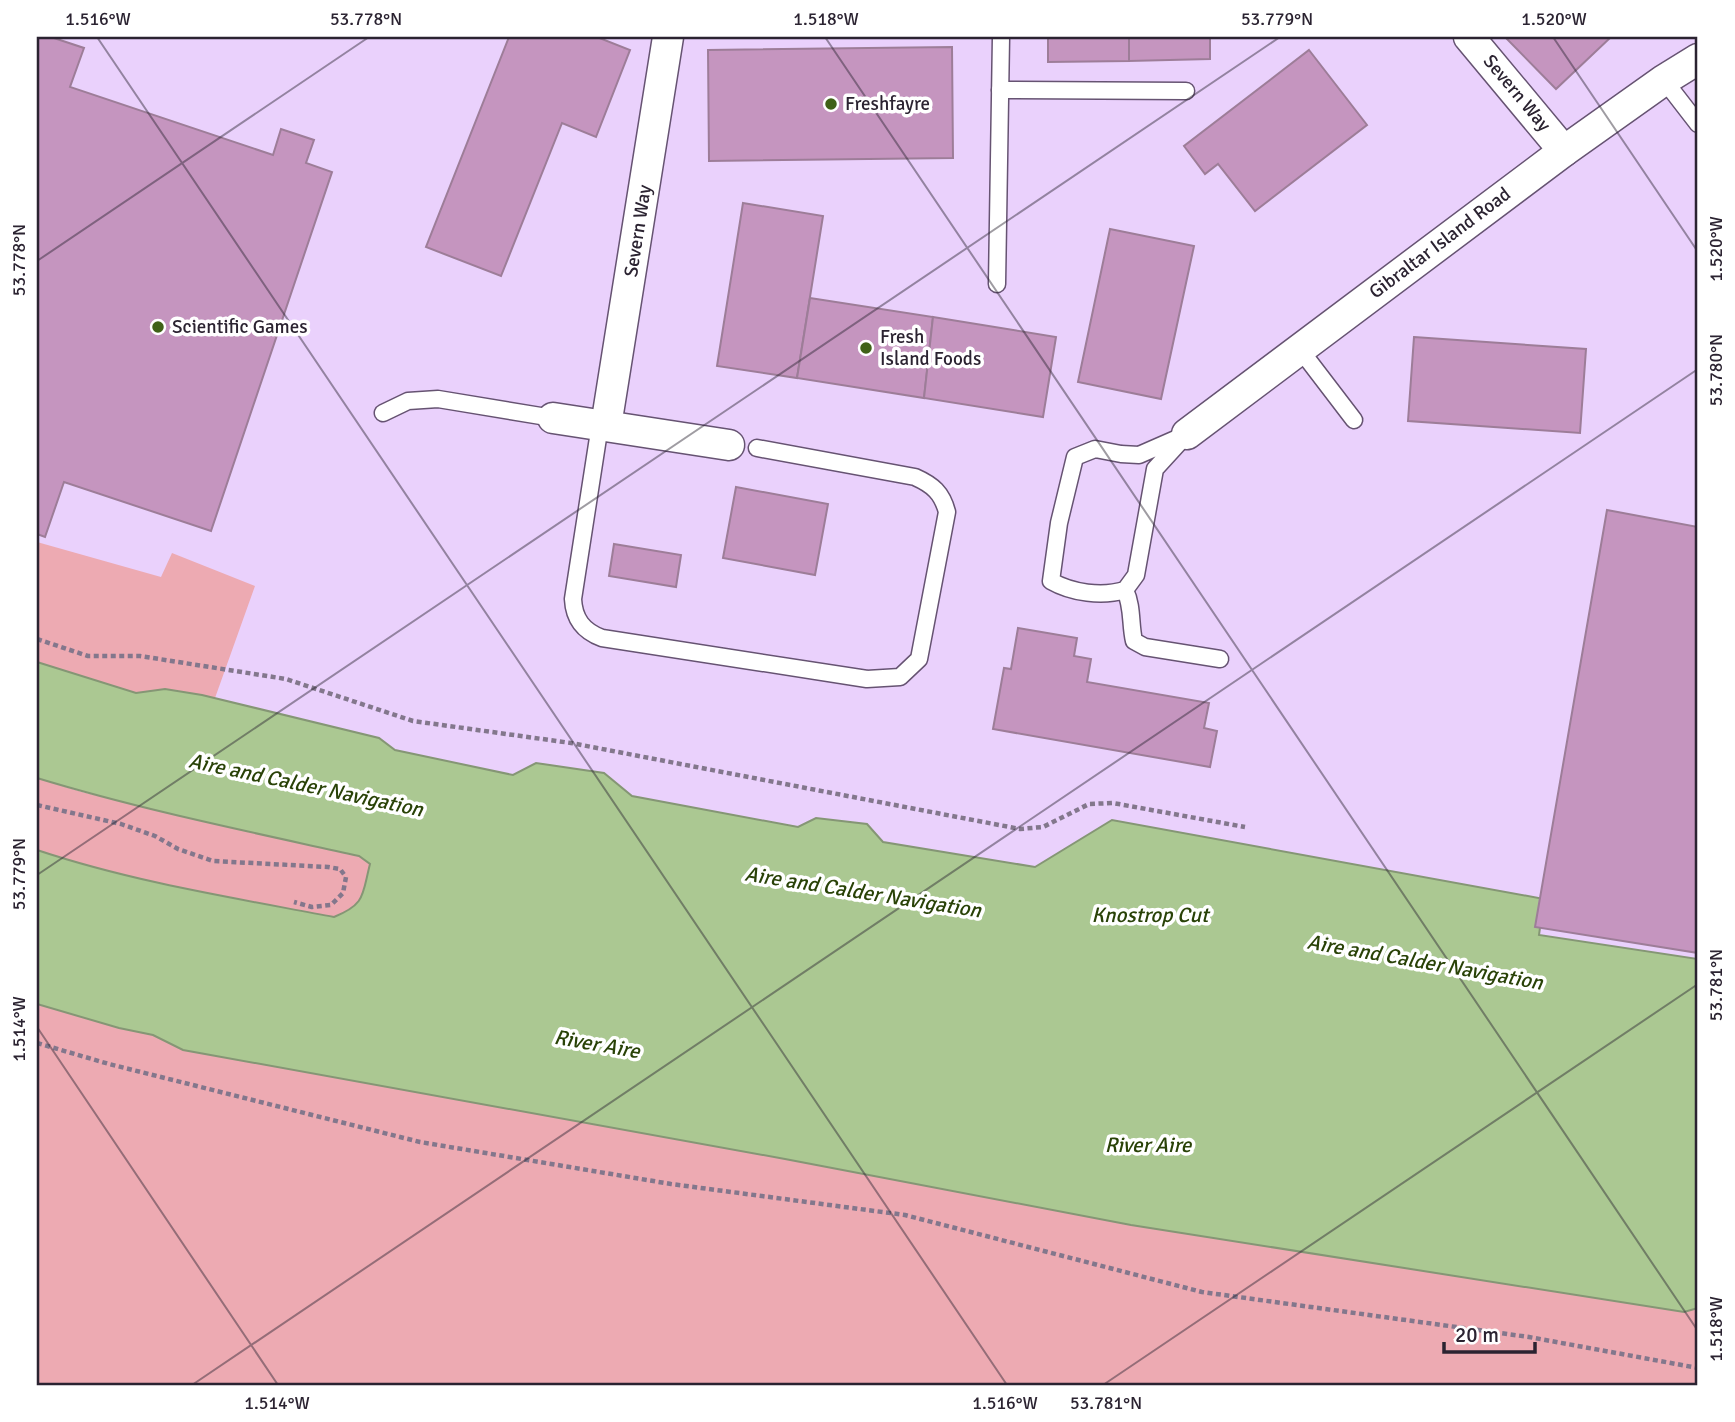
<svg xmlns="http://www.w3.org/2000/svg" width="1735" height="1422" font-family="Signika,sans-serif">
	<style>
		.built { fill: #ead1fc }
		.green { fill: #edaab2 }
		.water { fill: #abc892; stroke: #859675; stroke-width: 2 }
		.building { fill: #c595bf; stroke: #9d7d98; stroke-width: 2 }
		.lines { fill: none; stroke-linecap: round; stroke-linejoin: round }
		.service-casing { stroke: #665372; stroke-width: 19 }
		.minor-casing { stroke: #665372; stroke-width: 33 }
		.path { stroke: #83778c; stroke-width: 4.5; stroke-dasharray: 5 3.5; stroke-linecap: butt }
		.service { stroke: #fff; stroke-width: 16 }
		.minor { stroke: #fff; stroke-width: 30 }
		.ticks { fill: none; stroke: #2b2331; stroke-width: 2; stroke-opacity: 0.45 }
		.poi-dot { fill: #3f6117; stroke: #fff; stroke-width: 2.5 }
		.labels { text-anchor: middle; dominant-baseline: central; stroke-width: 7; stroke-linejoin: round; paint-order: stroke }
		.street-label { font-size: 19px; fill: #2b2331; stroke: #fff }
		.poi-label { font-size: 19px; fill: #2b2331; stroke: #fff; text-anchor: start }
		.water-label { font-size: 21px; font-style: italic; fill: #294207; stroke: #fff }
		.neatline { fill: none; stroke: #2b2331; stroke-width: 2.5 }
		.ticks-label { font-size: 18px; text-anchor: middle; fill: #2b2331 }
	</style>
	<rect width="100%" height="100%" fill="#eeddfb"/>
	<polygon class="built" points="37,37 1698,37 1698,959 1538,934 1544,900 1112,820 1035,867 883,842 816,818 798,827 632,796 604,773 536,763 513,775 395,750 379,738 202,695 37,662"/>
	<g class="green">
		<polygon points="37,542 161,577 172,553 255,586 215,698 165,689 136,693 37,662"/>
		<path d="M 37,778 L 82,792 L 359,856 L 370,864 C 362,895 366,904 334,917 C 234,898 133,882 37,850 Z"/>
		<polygon points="37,1004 119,1028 153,1035 183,1050 785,1159 1131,1225 1684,1312 1698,1308 1698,1385 37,1385"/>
	</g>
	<path class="water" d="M 37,662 L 136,693 L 165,689 L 202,695 L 379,738 L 395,750 L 513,775 L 536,763 L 604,773 L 632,796 L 798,827 L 816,818 L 867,824 L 883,842 L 1035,867 L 1112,820 L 1544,899 L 1539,935 L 1698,959 L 1698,1308 L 1684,1312 L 1131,1225 L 785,1159 L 183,1050 L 153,1035 L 119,1028 L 37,1004 L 37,850 C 133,882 234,898 334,917 C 366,904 362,895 370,864 L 359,856 C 251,832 142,810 37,778 Z"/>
	<g class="building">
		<polygon points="37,37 51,37 84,48 70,87 273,155 281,129 314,140 306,163 332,172 211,531 64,482 45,537 37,534"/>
		<polygon points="509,37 597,37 630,50 596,137 562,123 501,276 426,247"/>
		<polygon points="1048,37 1129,37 1129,61 1048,62"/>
		<polygon points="1129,37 1210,37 1210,59 1129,61"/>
		<polygon points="1505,37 1611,37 1556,89"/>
		<polygon points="952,47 953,158 709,161 708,50"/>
		<polygon points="1309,50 1367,125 1255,211 1218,164 1205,174 1184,146"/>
		<polygon points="743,203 823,216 797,378 717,366"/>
		<polygon points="1110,229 1194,246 1161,399 1078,382"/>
		<polygon points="810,298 933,317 924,398 797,378"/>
		<polygon points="933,317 1056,337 1043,417 924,398"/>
		<polygon points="1414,337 1586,349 1580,433 1408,421"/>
		<polygon points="736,487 828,504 815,575 723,558"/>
		<polygon points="1607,510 1698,527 1698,953 1535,927"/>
		<polygon points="614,544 681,555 676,587 609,576"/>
		<polygon points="1018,628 1077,638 1074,656 1091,659 1087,682 1209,703 1204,728 1217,731 1210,767 993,729 1004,668 1011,669"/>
	</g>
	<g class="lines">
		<g class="service-casing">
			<g id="service">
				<polyline points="1664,80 1698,124"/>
				<polyline points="1000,90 1186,91"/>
				<polyline points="997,284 1001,37"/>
				<polyline points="1299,348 1354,420"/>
				<polyline points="383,413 408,401 438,399 553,418"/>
				<path d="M 600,425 L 573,599 C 574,619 583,631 602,638 L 867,679 L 900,677 L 919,659 L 947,512 C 942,493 933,485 915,477 L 757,448"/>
				<path d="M 1187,434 L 1155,469 L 1136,575 L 1125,590 C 1102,597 1072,593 1051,581 L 1059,523 L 1075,457 L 1095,449 L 1121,454 L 1139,455 Z"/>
				<path d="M 1125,590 C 1133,607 1130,624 1134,641 L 1145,647 L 1220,659"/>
			</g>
		</g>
		<g class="minor-casing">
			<g id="minor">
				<polyline points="1469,37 1564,151"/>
				<polyline points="553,418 729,445"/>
				<polyline points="606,426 668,37"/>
				<polyline points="1187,434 1564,151 1664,80 1698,59"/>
			</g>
		</g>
		<g class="path">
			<polyline points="37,639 88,656 140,656 286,679 413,721 571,743 1020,829 1043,827 1089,804 1113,803 1245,827"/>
			<polyline points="37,805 121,824 155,836 178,849 213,861 328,867 340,869 346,877 343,893 331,905 312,907 294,902"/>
			<polyline points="37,1043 109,1064 420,1142 671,1184 905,1215 1202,1292 1529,1337 1698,1368"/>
		</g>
		<use href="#service" class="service"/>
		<use href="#minor" class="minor"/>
	</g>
	<path class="ticks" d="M 97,37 L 1007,1385M 825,37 L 1698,1331M 1553,37 L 1698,252M 37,261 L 369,37M 37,875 L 1280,37M 37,1027 L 278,1385M 192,1385 L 1698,369M 1103,1385 L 1698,984"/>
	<g class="poi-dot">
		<circle cx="831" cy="104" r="7"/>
		<circle cx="158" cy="327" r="7"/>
		<circle cx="866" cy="348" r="7"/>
	</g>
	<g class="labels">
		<g class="street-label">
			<text transform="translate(1517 93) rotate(50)">Severn Way</text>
			<text transform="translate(638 231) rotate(-81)">Severn Way</text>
			<text transform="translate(1440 243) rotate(-37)">Gibraltar Island Road</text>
		</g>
		<g class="poi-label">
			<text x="845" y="104">Freshfayre</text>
			<text x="172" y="327">Scientific Games</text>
			<text x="880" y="337">Fresh<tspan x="880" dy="22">Island Foods</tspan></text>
		</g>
		<g class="water-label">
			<text transform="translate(306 785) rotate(12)">Aire and Calder Navigation</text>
			<text transform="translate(863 892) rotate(9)">Aire and Calder Navigation</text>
			<text x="1150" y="915">Knostrop Cut</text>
			<text transform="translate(1425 962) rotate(10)">Aire and Calder Navigation</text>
			<text transform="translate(597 1044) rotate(10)">River Aire</text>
			<text x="1148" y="1145">River Aire</text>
		</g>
	</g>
	<rect width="1735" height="1422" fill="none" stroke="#ffffff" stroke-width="77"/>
	<path d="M1444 1342v10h91v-10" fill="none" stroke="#2b2331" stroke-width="3.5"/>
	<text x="1455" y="1342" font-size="21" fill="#2b2331" stroke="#ffffff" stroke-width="5" paint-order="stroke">20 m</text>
	<rect x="38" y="38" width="1658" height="1346" class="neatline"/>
	<g class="ticks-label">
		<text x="98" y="25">1.516°W</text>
		<text x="366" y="25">53.778°N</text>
		<text x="826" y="25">1.518°W</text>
		<text x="1277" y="25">53.779°N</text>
		<text x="1554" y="25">1.520°W</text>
		<text transform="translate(1716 249) rotate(-90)" y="6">1.520°W</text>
		<text transform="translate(19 260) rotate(-90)" y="6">53.778°N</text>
		<text transform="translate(1716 370) rotate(-90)" y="6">53.780°N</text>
		<text transform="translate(19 874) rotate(-90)" y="6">53.779°N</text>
		<text transform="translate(1716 985) rotate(-90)" y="6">53.781°N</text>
		<text transform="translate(19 1029) rotate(-90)" y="6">1.514°W</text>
		<text transform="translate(1716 1329) rotate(-90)" y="6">1.518°W</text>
		<text x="277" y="1409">1.514°W</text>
		<text x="1005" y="1409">1.516°W</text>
		<text x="1106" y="1409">53.781°N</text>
	</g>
</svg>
